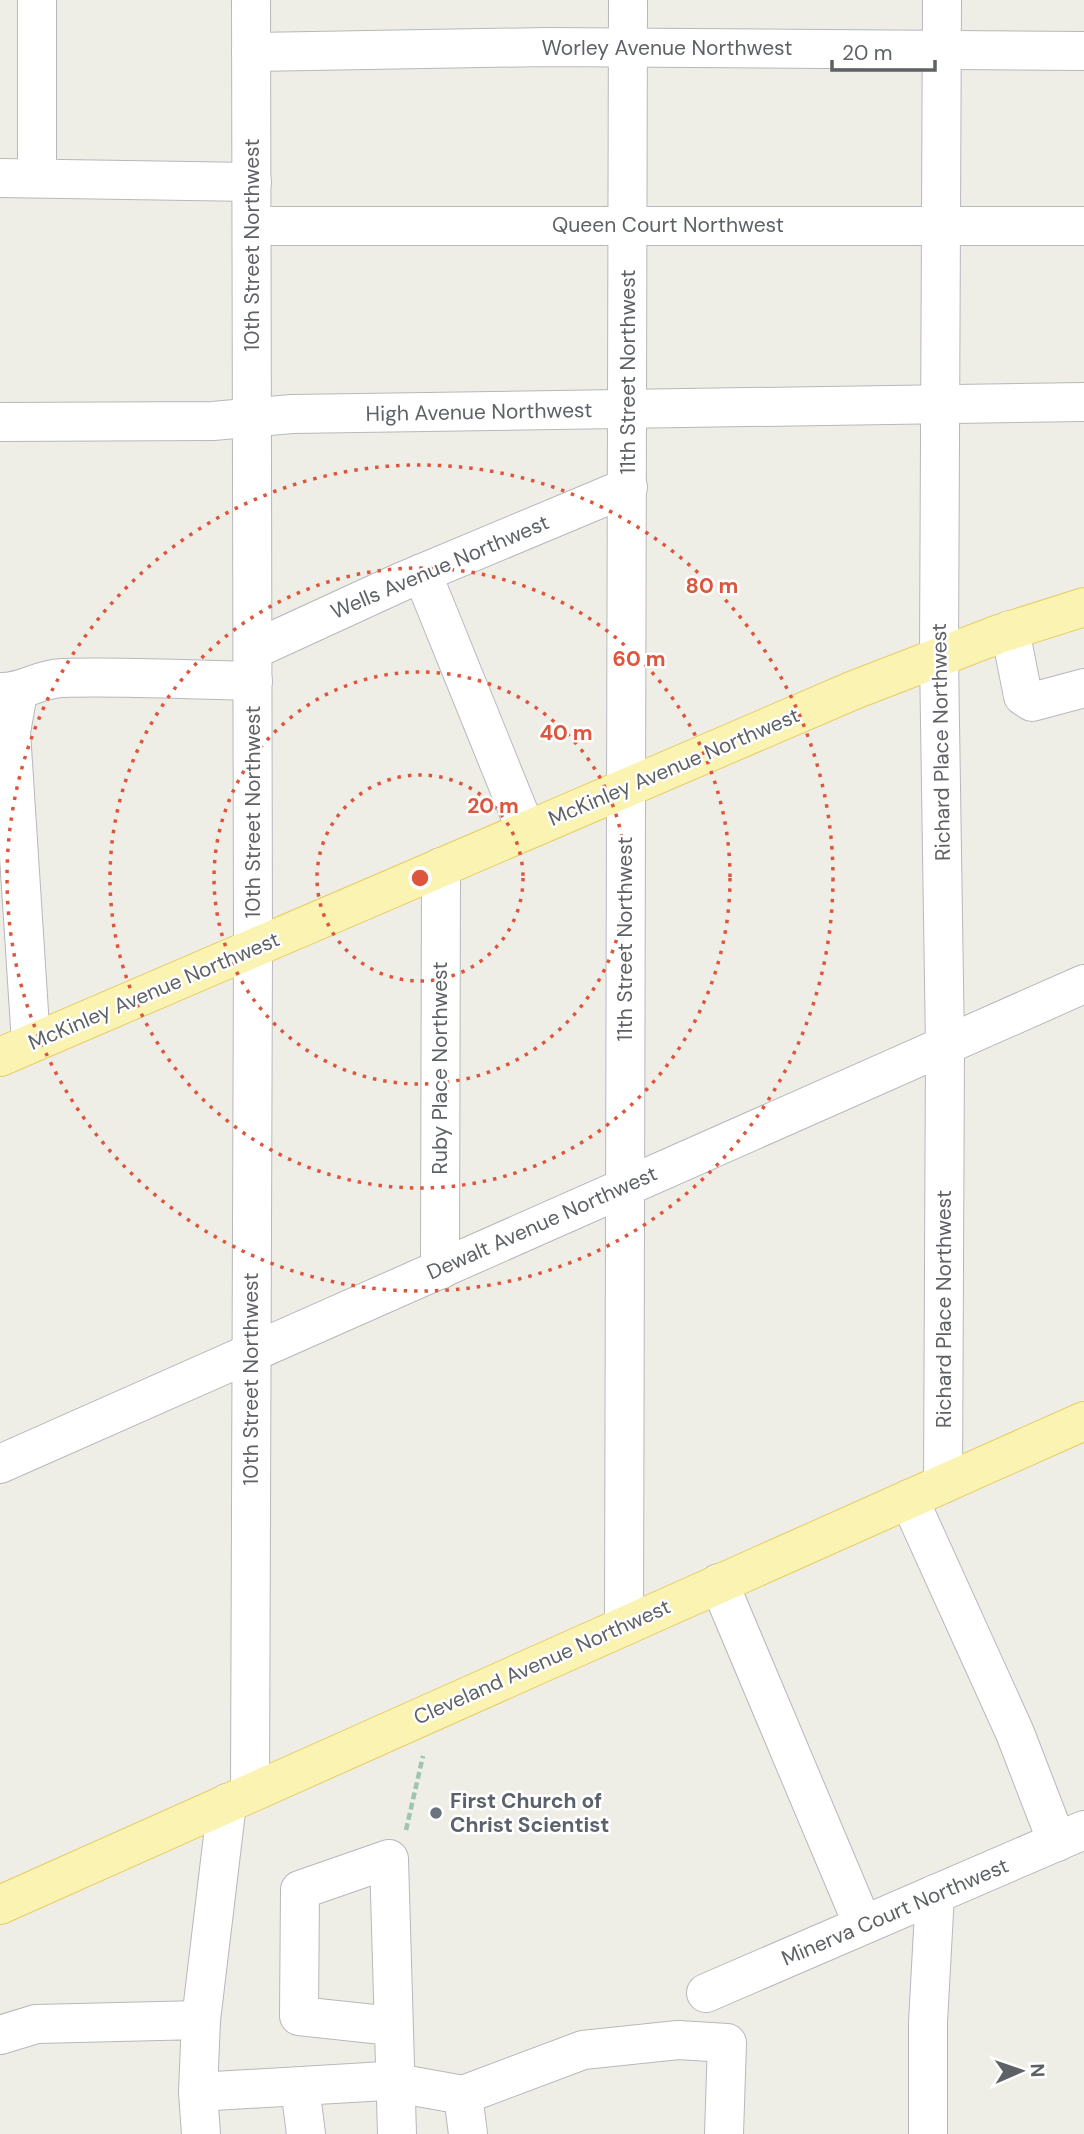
<svg xmlns="http://www.w3.org/2000/svg" width="1084" height="2134" font-family="'DM Sans',sans-serif">
	<style>
		.lines { fill: none; stroke-linecap: round; stroke-linejoin: round }
		.minor-casing { stroke: #b6b8bc; stroke-width: 40 }
		.major-casing { stroke: #e8cd66; stroke-width: 40 }
		.path { stroke: #9ec6ad; stroke-width: 4.5; stroke-dasharray: 7 3.5; stroke-linecap: butt }
		.minor { stroke: #fff; stroke-width: 38 }
		.major { stroke: #faf3b1; stroke-width: 38 }
		.ring { fill: none; stroke: #de553d; stroke-width: 3.5; stroke-dasharray: 3.5 7 }
		.worship-dot { fill: #6b7280; stroke: #fff; stroke-width: 2.5 }
		.labels { text-anchor: middle; dominant-baseline: central; stroke-width: 5; stroke-linejoin: round; paint-order: stroke }
		.street-label { font-size: 21px; fill: #5e6166; stroke: #fff }
		.worship-label { font-size: 21px; font-weight: bold; fill: #5b616d; stroke: #fff; text-anchor: start }
		.centre { fill: #de553d; stroke: #fff; stroke-width: 3.5 }
		.ring-label { font-size: 21px; text-anchor: middle; font-weight: bold; fill: #de553d; stroke: #fff; stroke-width: 5; stroke-linejoin: round; paint-order: stroke }
	</style>
	<rect width="100%" height="100%" fill="#efeee6"/>
	<g class="lines">
		<g class="minor-casing">
			<g id="minor">
				<polyline points="37,0 37,178"/>
				<polyline points="942,0 939,657 945,1047 943,1484"/>
				<polyline points="251,52 546,47 1084,51"/>
				<polyline points="0,178 252,182"/>
				<polyline points="252,226 1084,226"/>
				<polyline points="0,422 213,421 292,414 1084,402"/>
				<polyline points="422,573 526,830"/>
				<polyline points="1010,630 1023,696 1032,702 1084,688"/>
				<polyline points="253,650 401,582 628,487"/>
				<path d="M 0,692 C 24,693 37,679 62,678 C 125,676 189,680 253,681"/>
				<polyline points="18,693 11,732 31,1043"/>
				<polyline points="440,1270 441,867"/>
				<polyline points="0,1464 1084,984"/>
				<polyline points="909,1499 1015,1733 1057,1842"/>
				<polyline points="719,1583 863,1925"/>
				<polyline points="624,1626 628,0"/>
				<polyline points="250,1793 253,949 251,0"/>
				<polyline points="706,1993 1084,1830"/>
				<polyline points="201,2020 227,1803"/>
				<polyline points="392,2026 299,2016 300,1890 389,1859 397,2134"/>
				<polyline points="0,2035 36,2024 201,2020 198,2092 385,2081 463,2095 583,2050 678,2040 727,2043 724,2134"/>
				<polyline points="300,2087 306,2134"/>
				<polyline points="198,2092 201,2134"/>
				<polyline points="463,2095 468,2134"/>
				<polyline points="928,2134 928,2022 935,1894"/>
			</g>
		</g>
		<g class="major-casing">
			<g id="major">
				<polyline points="0,1057 854,690 999,634 1084,607"/>
				<polyline points="0,1905 1084,1421"/>
			</g>
		</g>
		<polyline class="path" points="406,1830 423,1756"/>
		<use href="#minor" class="minor"/>
		<use href="#major" class="major"/>
	</g>
	<g class="ring">
		<circle cx="420" cy="878" r="103"/>
		<circle cx="420" cy="878" r="206"/>
		<circle cx="420" cy="878" r="310"/>
		<circle cx="420" cy="878" r="413"/>
	</g>
	<circle class="worship-dot" cx="436" cy="1813" r="7"/>
	<g class="labels">
		<g class="street-label">
			<text x="667" y="48">Worley Avenue Northwest</text>
			<text x="668" y="225">Queen Court Northwest</text>
			<text transform="translate(252 245) rotate(-90)">10th Street Northwest</text>
			<text transform="translate(628 372) rotate(-90)">11th Street Northwest</text>
			<text transform="translate(479 412) rotate(-1)">High Avenue Northwest</text>
			<text transform="translate(440 567) rotate(-23)">Wells Avenue Northwest</text>
			<text transform="translate(941 742) rotate(-91)">Richard Place Northwest</text>
			<text transform="translate(674 767) rotate(-23)">McKinley Avenue Northwest</text>
			<text transform="translate(253 812) rotate(-90)">10th Street Northwest</text>
			<text transform="translate(625 939) rotate(-90)">11th Street Northwest</text>
			<text transform="translate(154 991) rotate(-23)">McKinley Avenue Northwest</text>
			<text transform="translate(440 1068) rotate(-90)">Ruby Place Northwest</text>
			<text transform="translate(542 1223) rotate(-24)">Dewalt Avenue Northwest</text>
			<text transform="translate(944 1309) rotate(-90)">Richard Place Northwest</text>
			<text transform="translate(251 1379) rotate(-90)">10th Street Northwest</text>
			<text transform="translate(542 1662) rotate(-24)">Cleveland Avenue Northwest</text>
			<text transform="translate(895 1912) rotate(-23)">Minerva Court Northwest</text>
		</g>
		<g class="worship-label">
			<text x="450" y="1801">First Church of<tspan x="450" dy="24">Christ Scientist</tspan></text>
		</g>
	</g>
	<circle cx="420" cy="878" r="10" class="centre"/>
	<g class="ring-label">
		<text x="712" y="593">80 m</text>
		<text x="639" y="666">60 m</text>
		<text x="566" y="740">40 m</text>
		<text x="493" y="813">20 m</text>
	</g>
	<g transform="translate(1021 2071) rotate(88)" stroke="#ffffff" stroke-width="5" paint-order="stroke">
	<path d="M0-5L12 26L0 18L-12 26Z" fill="#5e6166"/>
	<text y="-10" font-size="19" font-weight="bold" text-anchor="middle" fill="#5e6166">N</text>
	</g>
	<path d="M832 60v10h103v-10" fill="none" stroke="#5e6166" stroke-width="3.5"/>
	<text x="842" y="60" font-size="21" fill="#5e6166" stroke="#ffffff" stroke-width="5" paint-order="stroke">20 m</text>
</svg>
